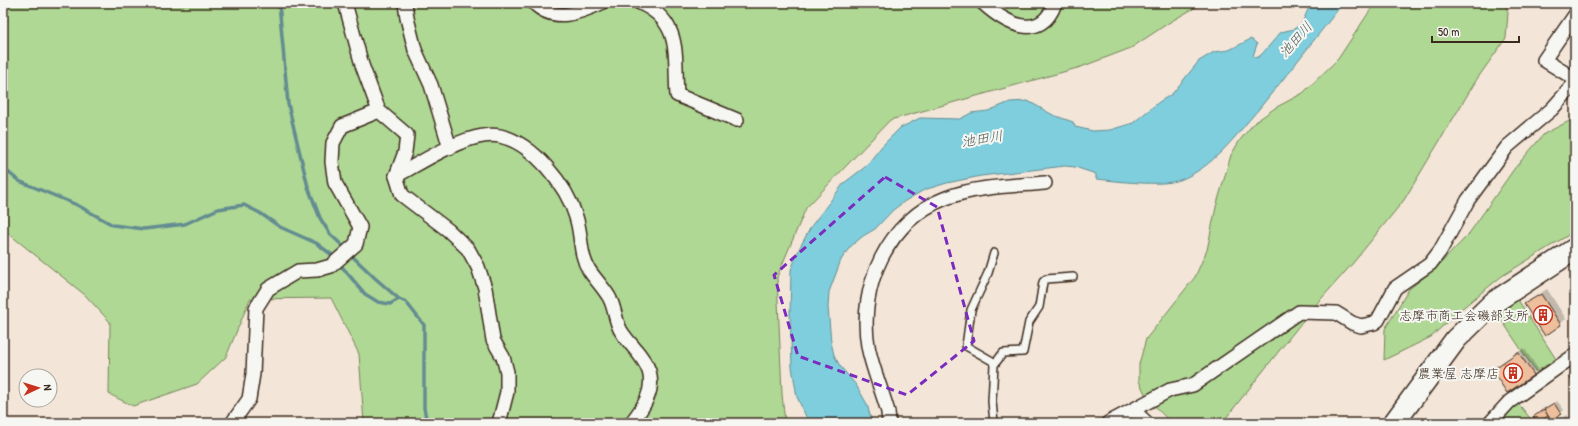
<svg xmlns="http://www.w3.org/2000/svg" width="1578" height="426" font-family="'Patrick Hand','Klee One',sans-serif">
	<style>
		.green { fill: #afd894; stroke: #758159 }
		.water { fill: #7fcedd; stroke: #648c91 }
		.shadow { fill: #0003 }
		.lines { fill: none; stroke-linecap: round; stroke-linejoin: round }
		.stream { stroke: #648c91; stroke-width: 3.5 }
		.building { fill: #edbf9d; stroke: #3b2a1e }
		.lane-casing { stroke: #3b2a1e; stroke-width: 10 }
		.street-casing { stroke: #3b2a1e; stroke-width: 16 }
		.primary-casing { stroke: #3b2a1e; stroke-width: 24 }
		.lane { stroke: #f6f6f2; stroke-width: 7 }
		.street { stroke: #f6f6f2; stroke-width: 13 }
		.primary { stroke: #f6f6f2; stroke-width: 21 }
		.marked { fill: none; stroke: #7b2cbf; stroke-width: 3; stroke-dasharray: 8 5; stroke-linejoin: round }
		.labels { text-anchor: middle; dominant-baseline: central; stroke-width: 4; stroke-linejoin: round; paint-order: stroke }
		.poi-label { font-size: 13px; fill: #3b2a1e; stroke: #f6f6f2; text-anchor: end }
		.water-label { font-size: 14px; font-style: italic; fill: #4f5b57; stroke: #f6f6f2 }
	</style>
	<rect width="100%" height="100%" fill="#f3e6d8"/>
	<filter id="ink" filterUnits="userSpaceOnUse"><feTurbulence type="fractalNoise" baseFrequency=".025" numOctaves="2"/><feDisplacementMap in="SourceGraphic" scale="8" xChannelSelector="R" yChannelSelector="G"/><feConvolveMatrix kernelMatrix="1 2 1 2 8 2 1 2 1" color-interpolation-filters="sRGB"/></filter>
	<g filter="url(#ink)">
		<g class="green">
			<polygon points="3,3 1203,3 1170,22 1131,48 1081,67 890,120 806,208 777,277 782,394 785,423 364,423 359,354 331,298 250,299 226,357 197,384 133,406 109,394 110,322 85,295 4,230 6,153 3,148"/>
			<polygon points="1375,3 1505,3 1508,13 1506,38 1477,79 1404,200 1353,263 1313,308 1222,423 1171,423 1147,398 1139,381 1139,364 1146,339 1195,277 1207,250 1216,207 1231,155 1240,140 1254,123 1275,108 1303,93 1338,59"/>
			<polygon points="1575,118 1575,231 1502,276 1460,310 1431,337 1384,360 1385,329 1409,289 1436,268 1468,235 1514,169 1544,134"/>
			<polygon points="1518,300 1556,359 1536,372 1497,313"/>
			<polygon points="1517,402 1534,423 1496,423"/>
		</g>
		<path class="water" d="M 1311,3 L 1343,3 C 1315,39 1287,75 1258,110 C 1235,136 1214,167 1180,180 C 1161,187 1117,181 1096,179 L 1096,174 L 1075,167 L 1065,166 L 981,176 L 947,183 L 924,190 L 905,201 L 893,210 L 875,229 L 863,236 L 850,247 L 841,260 L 829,292 L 828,307 L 831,342 L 834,355 L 840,366 L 856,385 L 867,404 L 872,423 L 809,423 L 797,397 L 792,367 L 790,314 L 791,270 L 800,247 L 812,225 L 844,183 L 865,167 L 882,146 L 900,128 L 920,118 L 960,119 L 971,113 L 988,111 L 1010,102 L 1028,101 L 1053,115 L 1073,122 L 1075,127 L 1093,131 L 1110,130 L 1133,123 L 1159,102 L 1172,94 L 1199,61 L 1214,52 L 1229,50 L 1251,39 L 1257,44 L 1253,56 L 1257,58 L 1262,54 L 1281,32 L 1294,29 L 1302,23 Z"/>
		<g class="shadow">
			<polygon points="1547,289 1566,319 1545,335 1525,304"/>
			<polygon points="1524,348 1538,369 1533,374 1493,370"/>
			<polygon points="1557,401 1564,410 1560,414 1549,415 1537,422 1536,415"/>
			<polygon points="1567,415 1572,423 1554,423 1555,422"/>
		</g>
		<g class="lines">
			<g class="stream">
				<polyline points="279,3 288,104 308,187 320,218 330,234 346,249"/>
				<polyline points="3,168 19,181 77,205 113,225 144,229 185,224 218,209 244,205 260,213 280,227 316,243 332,255 365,294 378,302 390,304 399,299"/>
				<polyline points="350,254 375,278 399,299 406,302 424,325 424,408 427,423"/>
			</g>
		</g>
		<g class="building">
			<polygon points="1541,294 1561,325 1545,336 1524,304"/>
			<polygon points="1518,352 1534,375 1507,393 1492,370"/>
			<polygon points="1575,372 1575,386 1569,376"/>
			<polygon points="1554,403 1561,414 1551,421 1544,409"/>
			<polygon points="1544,409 1548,416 1537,423 1533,417"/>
		</g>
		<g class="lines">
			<g class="lane-casing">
				<g id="lane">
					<polyline points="994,253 988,273 971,310 966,346 994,362"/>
					<polyline points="994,423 992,401 994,365 1003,353 1023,352 1029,322 1039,307 1043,282 1046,279 1073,277"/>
				</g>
			</g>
			<g class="street-casing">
				<g id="street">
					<polyline points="345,3 362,65 379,111 407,135 405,152 396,176 402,195 448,230 468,249 478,267 485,288 493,340 503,357 507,372 507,392 499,423"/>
					<polyline points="405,3 407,18 415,50 431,85 450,148"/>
					<path d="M 534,3 C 554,23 579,13 601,3"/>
					<path d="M 640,3 C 683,22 674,56 677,95 L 737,120"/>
					<path d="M 983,3 C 1006,24 1041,43 1055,3"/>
					<polyline points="1575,15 1544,60 1575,79"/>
					<path d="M 396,176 C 423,162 469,130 500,136 C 533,143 567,186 576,217 C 582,234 579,254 589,270 C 595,279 603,287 609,297 C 615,307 615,321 621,331 C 629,344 644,356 649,371 C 655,391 643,408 631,423"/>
					<polyline points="1133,410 1147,423"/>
					<polyline points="232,423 249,399 253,374 256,308 268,289 298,271 317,270 331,266 356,244 360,227 335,183 332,162 333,143 342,126 379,111"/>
					<path d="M 889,423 L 888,412 C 882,390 872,368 868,346 C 858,286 888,220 946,198 C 977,186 1013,186 1045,183"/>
					<polyline points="1108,423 1170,390 1193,385 1299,312 1336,313 1352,323 1361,326 1374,323 1378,320 1395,288 1430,264 1440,251 1468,200 1507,147 1552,109 1575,83"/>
					<polyline points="1490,423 1509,402 1575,355"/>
				</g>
			</g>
			<g class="primary-casing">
				<polyline id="primary" points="1394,423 1456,339 1493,303 1575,249"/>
			</g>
			<use href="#lane" class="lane"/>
			<use href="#street" class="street"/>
			<use href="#primary" class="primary"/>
		</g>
	</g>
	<path class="marked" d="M 885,177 L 937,207 L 974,341 L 907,395 L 798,356 L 774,275 Z"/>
	<defs>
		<g id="building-ring" transform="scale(1)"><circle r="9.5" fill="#f6f6f2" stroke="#c8321e" stroke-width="1.5"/><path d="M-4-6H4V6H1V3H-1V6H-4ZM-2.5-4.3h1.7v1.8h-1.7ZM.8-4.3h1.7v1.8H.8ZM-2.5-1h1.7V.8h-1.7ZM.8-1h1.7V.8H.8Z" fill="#c8321e"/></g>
	</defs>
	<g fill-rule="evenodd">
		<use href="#building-ring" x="1543" y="315"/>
		<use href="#building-ring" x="1513" y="373"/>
	</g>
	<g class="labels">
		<g class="poi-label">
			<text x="1529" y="315">志摩市商工会磯部支所</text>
			<text x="1499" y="373">農業屋 志摩店</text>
		</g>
		<g class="water-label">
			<text transform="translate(1295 39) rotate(-48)">池田川</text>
			<text transform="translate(982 138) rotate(-9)">池田川</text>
		</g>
	</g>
	<rect width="1578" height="426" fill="none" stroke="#f6f6f2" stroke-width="16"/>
	<rect x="8" y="8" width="1562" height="410" fill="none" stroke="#3b2a1e" stroke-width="1.5" filter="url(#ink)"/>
	<g transform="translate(38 388) rotate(86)"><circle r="19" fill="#f6f6f2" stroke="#aba49d"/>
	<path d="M0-3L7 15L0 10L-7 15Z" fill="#c8321e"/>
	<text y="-6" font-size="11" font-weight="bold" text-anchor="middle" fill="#3b2a1e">N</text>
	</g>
	<path d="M1432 36v6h87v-6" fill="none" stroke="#3b2a1e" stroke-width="2"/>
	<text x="1438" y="36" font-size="12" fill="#3b2a1e" stroke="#f6f6f2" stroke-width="3" paint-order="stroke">50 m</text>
</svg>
